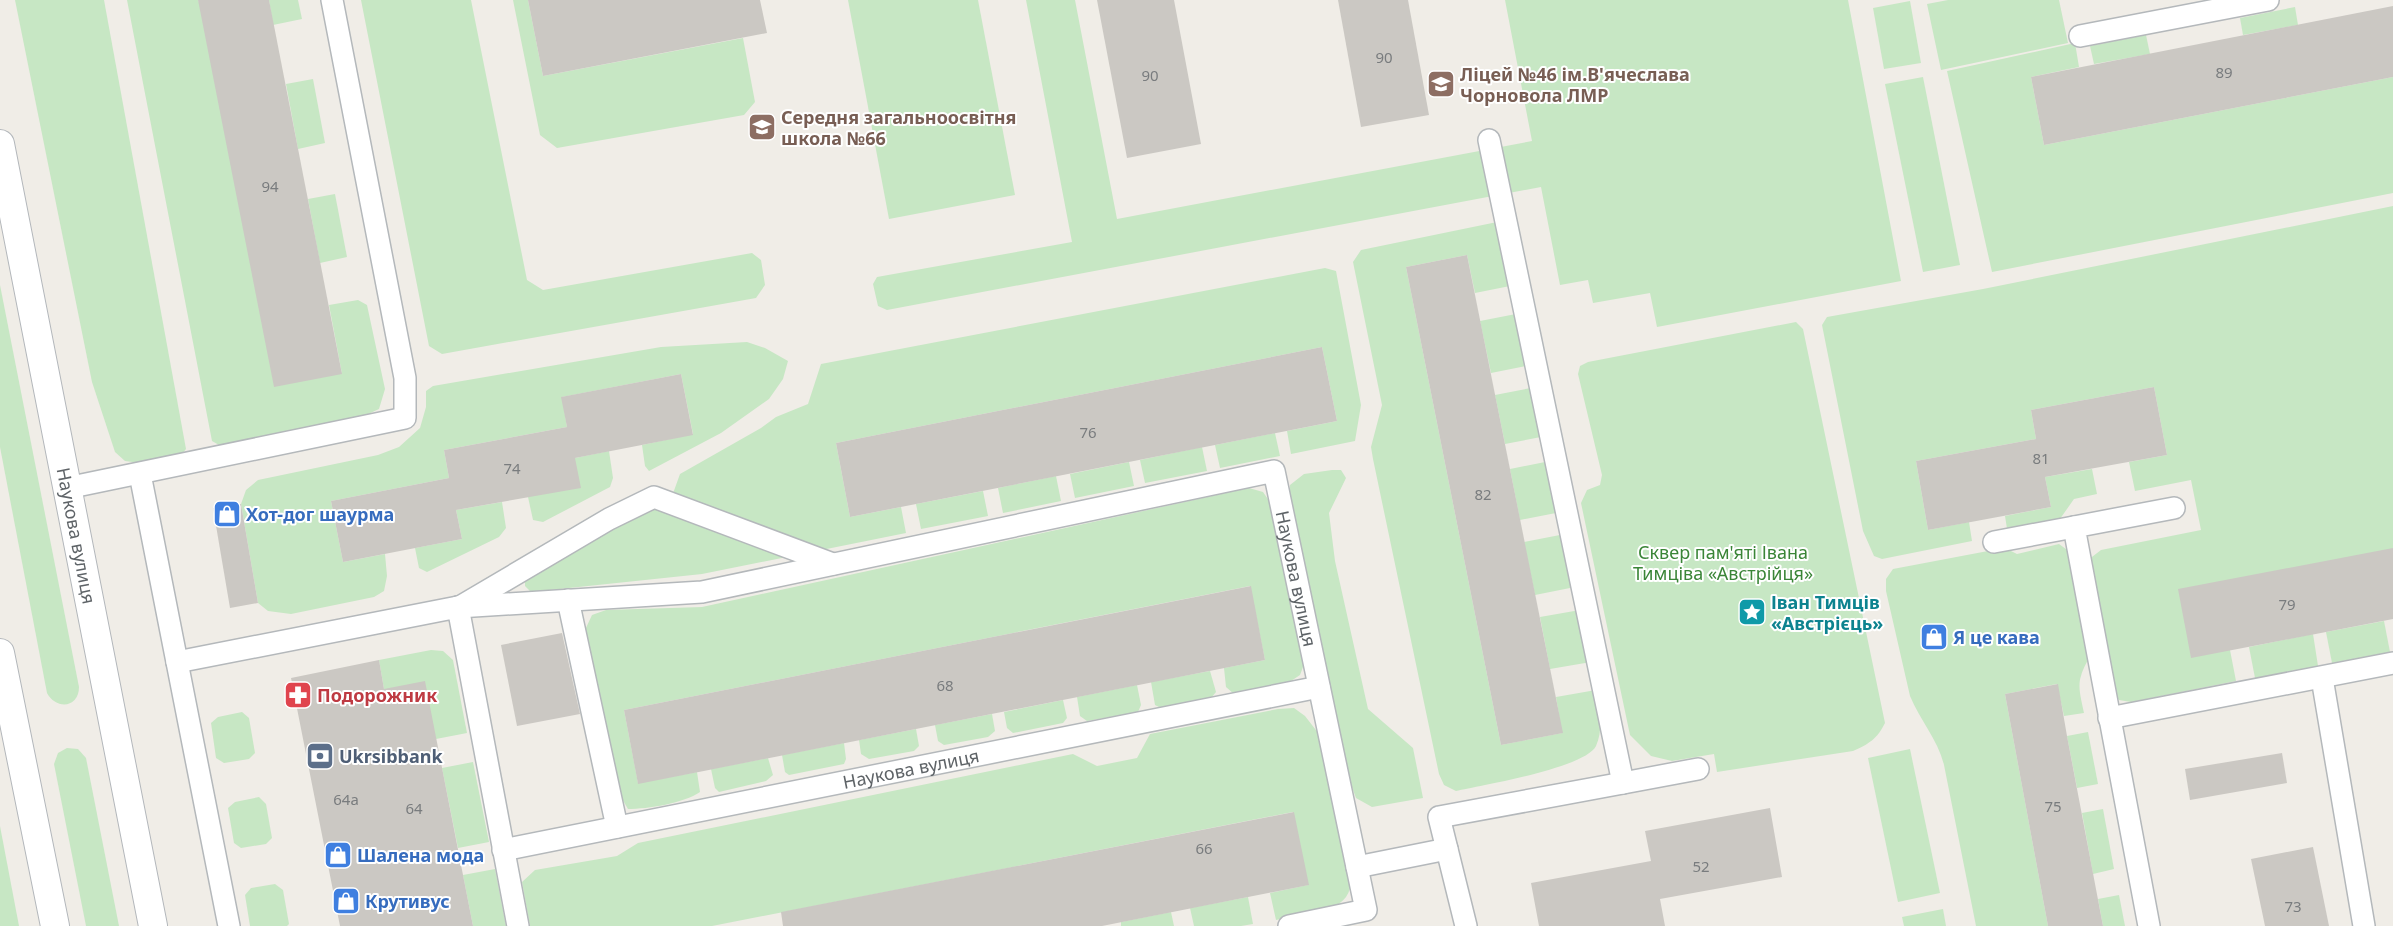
<svg xmlns="http://www.w3.org/2000/svg" width="2393" height="926" font-family="'Noto Sans',sans-serif">
	<style>
		.green { fill: #c7e7c4 }
		.building { fill: #cbc8c3 }
		.lines { fill: none; stroke-linecap: round; stroke-linejoin: round }
		.lane-casing { stroke: #b4b8bb; stroke-width: 24 }
		.secondary-casing { stroke: #b3b7bb; stroke-width: 30 }
		.lane { stroke: #fff; stroke-width: 21 }
		.secondary { stroke: #fff; stroke-width: 28 }
		.labels { text-anchor: middle; dominant-baseline: central; stroke-width: 4; stroke-linejoin: round; paint-order: stroke }
		.number-label { font-size: 15px; fill: #797c7e }
		.education-label { font-size: 18px; font-weight: bold; fill: #785e54; stroke: #fff; text-anchor: start }
		.shop-label { font-size: 18px; font-weight: bold; fill: #366cbe; stroke: #fff; text-anchor: start }
		.street-label { font-size: 18px; fill: #5e6367; stroke: #fff }
		.park-label { font-size: 18px; fill: #3a8537; stroke: #fff }
		.culture-label { font-size: 18px; font-weight: bold; fill: #0d838f; stroke: #fff; text-anchor: start }
		.health-label { font-size: 18px; font-weight: bold; fill: #be3a42; stroke: #fff; text-anchor: start }
		.service-label { font-size: 18px; font-weight: bold; fill: #4e5e75; stroke: #fff; text-anchor: start }
	</style>
	<rect width="100%" height="100%" fill="#f0ede7"/>
	<g class="green">
		<polygon points="15,0 104,0 186,449 182,454 140,463 125,461 115,452 92,382"/>
		<polygon points="127,0 198,0 342,374 329,305 358,300 367,305 385,389 379,409 364,416 219,445 212,441"/>
		<polygon points="269,0 298,0 302,19 273,25"/>
		<polygon points="361,0 471,0 527,280 543,290 752,253 761,260 765,285 756,298 442,354 429,346"/>
		<polygon points="513,0 528,0 543,76 743,38 755,102 744,115 557,148 540,135"/>
		<polygon points="848,0 978,0 1015,195 889,219"/>
		<polygon points="1026,0 1075,0 1117,219 1532,141 1505,0 1848,0 1901,281 1657,327 1650,293 1593,303 1588,280 1560,285 1541,187 887,310 878,306 873,284 877,277 1072,242"/>
		<polygon points="1948,0 2059,0 2068,43 1941,70 1927,4"/>
		<polygon points="1910,1 1921,63 1884,69 1873,8"/>
		<polygon points="2295,7 2298,25 2243,35 2240,18"/>
		<polygon points="2146,35 2150,54 2094,64 2090,46"/>
		<polygon points="2075,43 2079,67 2031,77 2044,145 2393,77 2393,193 1992,272 1947,71"/>
		<polygon points="1923,77 1960,265 1923,272 1885,84"/>
		<polygon points="313,79 325,143 298,149 286,84"/>
		<polygon points="335,194 347,257 320,263 308,199"/>
		<polygon points="2393,206 2393,548 2230,650 2236,681 2131,702 2119,700 2112,689 2088,560 2101,550 2201,530 2191,480 2135,491 2129,462 2167,455 2154,387 2031,410 2036,439 1916,461 1928,530 1969,522 1972,541 1882,559 1874,556 1863,531 1822,325 1827,317 1983,289"/>
		<path d="M 1502,221 L 1515,285 L 1475,293 L 1467,255 L 1406,267 L 1501,745 L 1562,733 L 1556,697 L 1596,690 C 1599,709 1604,728 1596,746 C 1585,768 1483,785 1456,791 L 1444,785 L 1439,774 L 1373,459 L 1371,447 L 1382,405 L 1353,262 L 1361,250 Z"/>
		<polygon points="1325,268 1336,271 1361,405 1355,441 1291,454 1287,431 1337,421 1322,347 836,443 850,517 901,507 906,533 702,574 531,592 525,586 525,574 671,499 680,474 761,428 776,417 808,404 821,364"/>
		<path d="M 0,285 L 79,687 C 79,708 56,710 47,693 L 0,447 Z"/>
		<polygon points="1521,313 1531,365 1491,373 1480,321"/>
		<path d="M 1796,322 L 1803,329 L 1885,723 C 1877,739 1869,744 1853,751 L 1717,772 L 1714,754 L 1672,761 L 1651,756 L 1630,735 L 1581,503 L 1587,490 L 1600,485 L 1602,475 L 1578,374 L 1580,366 L 1588,362 Z"/>
		<polygon points="747,342 765,348 788,361 783,379 769,399 721,433 649,471 645,466 642,445 693,434 681,374 562,397 567,427 444,450 449,478 331,501 343,562 385,554 387,576 384,591 374,597 291,614 268,611 258,603 241,504 246,490 258,480 378,455 399,447 420,428 426,407 426,391 433,386 661,347"/>
		<polygon points="1536,387 1546,436 1505,444 1495,395"/>
		<polygon points="1275,433 1280,456 1220,468 1215,445"/>
		<polygon points="1202,447 1207,471 1145,483 1140,460"/>
		<polygon points="609,451 613,478 610,487 543,522 533,520 528,497 575,458"/>
		<polygon points="1550,461 1561,512 1520,520 1510,469"/>
		<polygon points="1129,462 1134,486 1075,498 1070,474"/>
		<polygon points="2092,469 2097,494 2074,499 2055,526 2008,535 2005,516 2051,507 2045,477"/>
		<polygon points="1332,470 1341,470 1346,478 1329,513 1335,561 1368,709 1413,748 1423,798 1372,807 1356,798 1346,771 1289,505 1290,485 1304,474"/>
		<polygon points="1056,476 1061,501 1003,513 998,488"/>
		<path d="M 1249,488 L 1263,492 L 1270,502 L 1306,659 L 1300,675 L 1288,683 L 1234,694 L 1226,687 L 1224,668 L 1265,660 L 1250,586 L 624,710 L 638,783 L 697,772 L 700,792 C 684,803 648,809 628,809 L 621,797 L 605,718 L 588,654 L 585,630 L 592,615 L 606,610 L 702,607 Z"/>
		<polygon points="983,491 988,516 921,529 916,504"/>
		<polygon points="502,502 506,528 499,537 427,572 419,568 415,548 462,539 456,510"/>
		<polygon points="1565,534 1575,587 1535,595 1524,542"/>
		<path d="M 2059,544 L 2070,552 L 2091,653 C 2088,661 2083,668 2081,676 C 2077,687 2082,702 2084,713 L 2064,716 L 2057,684 L 2005,694 L 2048,926 L 1976,926 L 1944,765 C 1938,740 1920,720 1910,696 L 1886,591 L 1886,579 L 1893,569 L 1988,551 L 2005,548 L 2017,554 Z"/>
		<polygon points="1580,610 1591,662 1550,669 1540,617"/>
		<polygon points="2384,621 2390,652 2332,663 2326,632"/>
		<polygon points="2313,634 2318,666 2255,678 2249,647"/>
		<polygon points="431,650 443,651 453,660 467,733 436,739 384,689 379,660"/>
		<polygon points="1210,671 1216,692 1211,698 1161,708 1155,705 1151,682"/>
		<polygon points="1137,685 1141,705 1138,712 1087,721 1080,716 1077,697"/>
		<polygon points="1063,700 1067,718 1063,723 1013,733 1007,728 1004,712"/>
		<path d="M 1294,708 L 1305,716 L 1319,734 L 1350,888 C 1344,915 1298,915 1276,920 L 1270,893 L 1308,885 L 1293,812 L 712,926 L 530,926 L 522,882 L 535,870 L 617,856 L 638,843 L 1073,754 L 1097,766 L 1137,758 L 1150,734 L 1278,709 Z"/>
		<polygon points="242,712 249,718 255,753 249,759 224,763 216,758 211,723 218,717"/>
		<polygon points="992,714 995,731 988,737 944,745 938,741 935,725"/>
		<polygon points="916,729 919,746 914,751 869,759 861,754 859,740"/>
		<polygon points="2088,732 2098,784 2077,788 2067,736"/>
		<polygon points="844,743 846,759 844,764 789,775 785,772 782,755"/>
		<polygon points="67,748 78,749 86,758 119,926 86,926 54,764 58,753"/>
		<polygon points="1910,749 1940,893 1898,902 1868,758"/>
		<polygon points="768,758 773,775 766,781 719,792 715,788 711,769"/>
		<polygon points="473,762 489,842 458,848 442,768"/>
		<polygon points="259,797 266,804 272,838 266,844 241,848 234,843 228,808 235,802"/>
		<polygon points="2103,809 2114,869 2093,874 2082,813"/>
		<polygon points="0,826 19,926 0,926"/>
		<polygon points="495,869 506,926 473,926 463,875"/>
		<polygon points="275,884 283,890 289,924 287,926 250,926 245,895 251,888"/>
		<polygon points="2119,895 2125,926 2103,926 2098,899"/>
		<polygon points="1248,897 1253,924 1241,926 1194,926 1190,908"/>
		<polygon points="1943,909 1946,926 1904,926 1902,917"/>
		<polygon points="1171,912 1174,926 1121,926 1121,922"/>
	</g>
	<g class="building">
		<polygon points="198,0 269,0 342,374 274,387"/>
		<polygon points="528,0 760,0 767,33 543,76"/>
		<polygon points="1097,0 1174,0 1201,144 1127,158"/>
		<polygon points="1338,0 1408,0 1429,115 1361,127"/>
		<polygon points="2393,6 2393,77 2044,145 2031,77"/>
		<polygon points="1467,255 1563,733 1501,745 1406,267"/>
		<polygon points="1322,347 1337,421 850,517 836,443"/>
		<polygon points="681,374 693,435 575,458 581,488 456,510 462,539 343,562 331,501 449,478 444,450 567,427 561,397"/>
		<polygon points="2154,387 2167,455 2045,477 2051,507 1928,530 1916,461 2036,439 2031,410"/>
		<polygon points="241,504 258,603 230,608 213,508"/>
		<polygon points="2393,548 2393,619 2191,658 2178,589"/>
		<polygon points="1251,586 1265,660 638,784 624,710"/>
		<polygon points="562,633 580,714 517,726 501,645"/>
		<polygon points="379,660 384,689 425,681 473,926 340,926 291,678"/>
		<polygon points="2058,684 2067,736 2103,926 2048,926 2005,694"/>
		<polygon points="2282,753 2287,783 2190,800 2185,769"/>
		<polygon points="1770,808 1782,877 1660,899 1665,926 1539,926 1531,883 1651,861 1645,831"/>
		<polygon points="1294,812 1309,885 1102,926 783,926 781,912"/>
		<polygon points="2313,847 2329,926 2265,926 2251,859"/>
	</g>
	<g class="lines">
		<g class="lane-casing">
			<g id="lane">
				<polyline points="2080,36 2268,0"/>
				<polyline points="140,474 177,662 458,607 518,926"/>
				<polyline points="67,488 405,418 405,378 332,0"/>
				<polyline points="1994,542 2074,527"/>
				<polyline points="568,600 617,827"/>
				<polyline points="463,605 609,519 654,497 833,564"/>
				<path id="s1" d="M 458,607 L 702,592 L 1274,471 L 1366,910 L 1289,926"/>
				<polyline points="177,662 229,926"/>
				<polyline points="2322,678 2364,926"/>
				<polyline points="2109,718 2393,663"/>
				<polyline points="1623,783 1698,769"/>
				<path id="s2" d="M 503,850 L 1319,687"/>
				<polyline points="1357,867 1447,849"/>
				<polyline points="1466,926 1439,817 1623,783 1489,140"/>
				<polyline points="2149,926 2074,527 2174,508"/>
			</g>
		</g>
		<g class="secondary-casing">
			<g id="secondary">
				<path id="s3" d="M 0,144 L 153,926"/>
				<polyline points="0,653 55,926"/>
			</g>
		</g>
		<use href="#lane" class="lane"/>
		<use href="#secondary" class="secondary"/>
	</g>
	<defs>
		<g id="school-square" transform="scale(1.4375)"><rect x="-9" y="-9" width="18" height="18" rx="4" fill="#8d6e63" stroke="#fff"/><path d="M0-5L7-2L0 1L-7-2ZM-4 1L0 2.5L4 1V4Q0 6-4 4Z" fill="#fff"/></g>
		<g id="shop-square" transform="scale(1.4375)"><rect x="-9" y="-9" width="18" height="18" rx="4" fill="#3f7fe0" stroke="#fff"/><path d="M-5-2.5h2.3a2.7 3.5 0 0 1 5.4 0H5L5.5 6h-11ZM-1.5-2.5h3a1.5 2.3 0 0 0-3 0Z" fill="#fff"/></g>
		<g id="sight-square" transform="scale(1.4375)"><rect x="-9" y="-9" width="18" height="18" rx="4" fill="#0f9aa8" stroke="#fff"/><path d="M0-6L1.8-2.2L6-1.7L2.9 1.2L3.7 5.4L0 3.3L-3.7 5.4L-2.9 1.2L-6-1.7L-1.8-2.2Z" fill="#fff"/></g>
		<g id="pharmacy-square" transform="scale(1.4375)"><rect x="-9" y="-9" width="18" height="18" rx="4" fill="#e0444e" stroke="#fff"/><path d="M-2-6h4v4h4v4h-4v4h-4v-4h-4v-4h4Z" fill="#fff"/></g>
		<g id="bank-square" transform="scale(1.4375)"><rect x="-9" y="-9" width="18" height="18" rx="4" fill="#5c6f8a" stroke="#fff"/><path d="M-6-4H6V4H-6ZM0-2.3a2.3 2.3 0 1 0 0 4.6a2.3 2.3 0 1 0 0-4.6Z" fill="#fff"/></g>
	</defs>
	<g fill-rule="evenodd">
		<use href="#school-square" x="1441" y="84"/>
		<use href="#school-square" x="762" y="127"/>
		<use href="#shop-square" x="227" y="514"/>
		<use href="#sight-square" x="1752" y="612"/>
		<use href="#shop-square" x="1934" y="637"/>
		<use href="#pharmacy-square" x="298" y="695"/>
		<use href="#bank-square" x="320" y="756"/>
		<use href="#shop-square" x="338" y="855"/>
		<use href="#shop-square" x="346" y="901"/>
	</g>
	<g class="labels">
		<g class="number-label">
			<text x="1384" y="57">90</text>
			<text x="2224" y="72">89</text>
			<text x="1150" y="75">90</text>
			<text x="270" y="186">94</text>
			<text x="1088" y="432">76</text>
			<text x="2041" y="458">81</text>
			<text x="512" y="468">74</text>
			<text x="1483" y="494">82</text>
			<text x="2287" y="604">79</text>
			<text x="945" y="685">68</text>
			<text x="346" y="799">64а</text>
			<text x="2053" y="806">75</text>
			<text x="414" y="808">64</text>
			<text x="1204" y="848">66</text>
			<text x="1701" y="866">52</text>
			<text x="2293" y="906">73</text>
		</g>
		<g class="education-label">
			<text x="1460" y="74">Ліцей №46 ім.В'ячеслава<tspan x="1460" dy="21">Чорновола ЛМР</tspan></text>
			<text x="781" y="117">Середня загальноосвітня<tspan x="781" dy="21">школа №66</tspan></text>
		</g>
		<g class="shop-label">
			<text x="246" y="514">Хот-дог шаурма</text>
			<text x="1953" y="637">Я це кава</text>
			<text x="357" y="855">Шалена мода</text>
			<text x="365" y="901">Крутивус</text>
		</g>
		<g class="street-label">
			<text stroke="none"><textPath href="#s3" startOffset="399">Наукова вулиця</textPath></text>
			<text stroke="none"><textPath href="#s1" startOffset="939">Наукова вулиця</textPath></text>
			<text stroke="none"><textPath href="#s2" startOffset="416">Наукова вулиця</textPath></text>
		</g>
		<g class="park-label">
			<text x="1723" y="552">Сквер пам'яті Івана<tspan x="1723" dy="21">Тимціва «Австрійця»</tspan></text>
		</g>
		<g class="culture-label">
			<text x="1771" y="602">Іван Тимців<tspan x="1771" dy="21">«Австрієць»</tspan></text>
		</g>
		<g class="health-label">
			<text x="317" y="695">Подорожник</text>
		</g>
		<g class="service-label">
			<text x="339" y="756">Ukrsibbank</text>
		</g>
	</g>
</svg>
